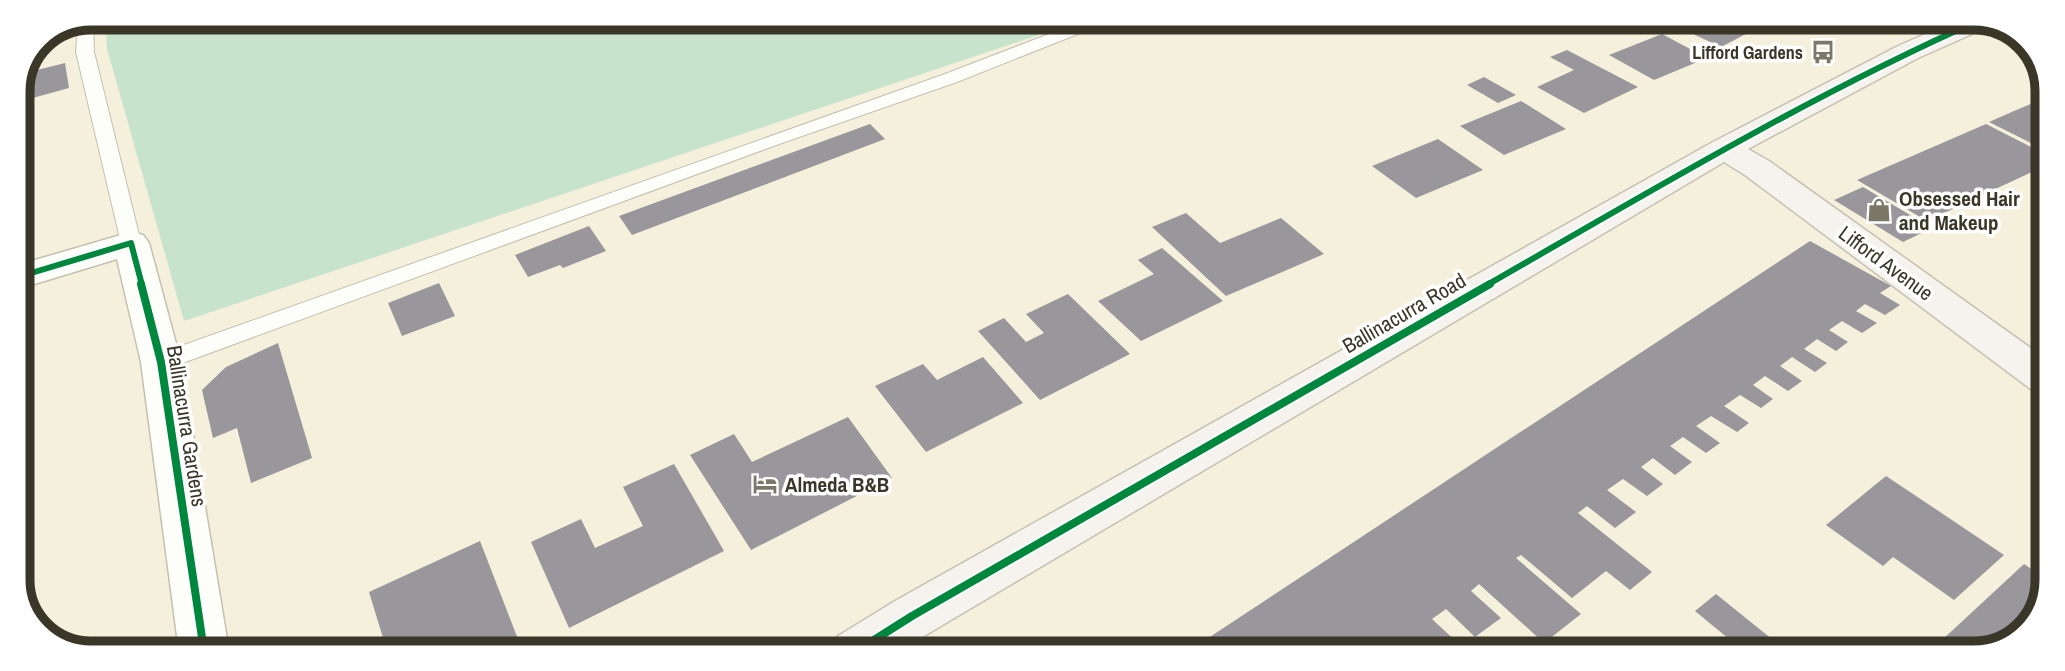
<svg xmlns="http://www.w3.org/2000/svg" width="2065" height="671" font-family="'Archivo Narrow',sans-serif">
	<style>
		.green { fill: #c7e3cb }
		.building { fill: #99979b }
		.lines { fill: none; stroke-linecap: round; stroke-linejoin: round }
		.lane-casing { stroke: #c4c1b1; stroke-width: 2 }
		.street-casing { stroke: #c4c1b1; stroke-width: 3 }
		.secondary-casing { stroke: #c4c1b1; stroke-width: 3 }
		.lane { fill: #fdfdfa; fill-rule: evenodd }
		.street { fill: #fdfdfa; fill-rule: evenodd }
		.secondary { fill: #f6f2ee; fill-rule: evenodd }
		.cycleway-far1-casing { stroke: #fff; stroke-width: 10 }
		.cycleway-casing { stroke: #fff; stroke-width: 12 }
		.cycleway-far1 { stroke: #00873e; stroke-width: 6 }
		.cycleway { stroke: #00873e; stroke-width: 8 }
		.labels { text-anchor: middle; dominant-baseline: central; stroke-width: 7; stroke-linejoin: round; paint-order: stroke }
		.far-poi-label { font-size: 18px; font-weight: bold; fill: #3a3728; stroke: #fff; text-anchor: end }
		.poi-label { font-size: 21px; font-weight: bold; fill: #3a3728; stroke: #fff; text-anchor: start }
		.street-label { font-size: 21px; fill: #3a3728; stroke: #fff }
		.rim { fill: none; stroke: #3a3728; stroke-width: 9 }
	</style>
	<rect width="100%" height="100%" fill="#f4f0dc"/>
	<polygon class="green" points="105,18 1086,19 184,321 107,49"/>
	<g class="building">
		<polygon points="1663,20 1756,20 1765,24 1721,47"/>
		<polygon points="1662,34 1707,58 1654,80 1609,55"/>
		<polygon points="1567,50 1638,87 1584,113 1537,87 1574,70 1550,57"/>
		<polygon points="65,63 69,88 18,102 18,90 25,73"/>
		<polygon points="1484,77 1516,95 1498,103 1467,85"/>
		<polygon points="2047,97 2047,151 1989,122 2014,111"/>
		<polygon points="1521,101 1566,129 1504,155 1460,126"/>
		<polygon points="870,124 885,139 632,235 619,216"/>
		<polygon points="1986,124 2047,155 2047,165 1927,221 1857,180"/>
		<polygon points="1438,139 1483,170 1416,198 1372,166"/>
		<polygon points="1863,187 1932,228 1903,242 1834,200"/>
		<polygon points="1186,213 1220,243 1281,218 1324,254 1226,296 1152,227"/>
		<polygon points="589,226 606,251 563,268 560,265 528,277 515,255"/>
		<polygon points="1810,241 1891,286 1880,293 1900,305 1885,315 1865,304 1856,311 1877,323 1862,333 1842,321 1829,330 1848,342 1836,351 1817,339 1804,349 1827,363 1815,372 1792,357 1780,366 1802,381 1788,391 1765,376 1753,385 1773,399 1761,408 1740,395 1724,406 1749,423 1737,432 1711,416 1696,426 1720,443 1706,453 1683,437 1670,446 1692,462 1675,475 1653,458 1641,467 1663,484 1647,496 1623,479 1607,490 1636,512 1615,528 1587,506 1578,513 1652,572 1630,590 1606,571 1572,598 1521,555 1516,558 1581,614 1544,643 1479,584 1471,591 1501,618 1475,637 1446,609 1432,619 1461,646 1452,653 1422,653 1407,637 1392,648 1396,653 1187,652"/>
		<polygon points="1162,248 1223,301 1141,341 1098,301 1154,274 1138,260"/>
		<polygon points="439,283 455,316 402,336 388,303"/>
		<polygon points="1068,294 1130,354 1040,400 978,331 1004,318 1026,342 1044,333 1026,314"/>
		<polygon points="278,343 312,458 251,483 237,428 213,438 202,390 226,367"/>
		<polygon points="983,357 1023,403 926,452 875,386 923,364 937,380"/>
		<polygon points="34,358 29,407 18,411 18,363"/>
		<polygon points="848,417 892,478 751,550 690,455 734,434 752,462"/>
		<polygon points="674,464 724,551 569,628 531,542 581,519 595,548 643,526 623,487"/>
		<polygon points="1886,476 1943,514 2004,555 1954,600 1893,557 1883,566 1826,525"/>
		<polygon points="480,541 523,652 387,651 369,592"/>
		<polygon points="2024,564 2045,578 2045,599 2019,638 1975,653 1928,653"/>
		<polygon points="1716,594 1778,644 1767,653 1746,653 1695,611"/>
	</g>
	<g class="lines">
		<g class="lane-casing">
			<g id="lane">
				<polygon points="93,18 94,52 141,243 138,248 124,248 121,243 76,52 78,23"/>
				<polygon points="1088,19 1110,19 1108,22 957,82 782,143 169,368 161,370 153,368 149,362 153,356 945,74"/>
			</g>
		</g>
		<g class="street-casing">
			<polygon id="street" points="131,232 143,235 149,243 181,362 229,651 179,651 141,362 117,259 18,289 18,265"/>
		</g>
		<g class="secondary-casing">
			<polygon id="secondary" points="1957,20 1994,20 1990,26 1918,58 1748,149 1769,161 2046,359 2046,395 2032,390 1745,175 1724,162 897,652 830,652 838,636 895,601 1713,142 1898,46"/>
		</g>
		<use href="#lane" class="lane"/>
		<use href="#street" class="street"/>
		<use href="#secondary" class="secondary"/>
		<g class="cycleway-far1-casing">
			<g id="cycleway-far1">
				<polyline points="18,277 131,243 142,285"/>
				<path d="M 1487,285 C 1649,192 1809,96 1980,20"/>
			</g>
		</g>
		<g class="cycleway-casing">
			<g id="cycleway">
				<polyline points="141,284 161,362 204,651"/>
				<polyline points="855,652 912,616 1490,284"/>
			</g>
		</g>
		<use href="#cycleway-far1" class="cycleway-far1"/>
		<use href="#cycleway" class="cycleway"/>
	</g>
	<defs>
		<g id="bus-bare" transform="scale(1.89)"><path d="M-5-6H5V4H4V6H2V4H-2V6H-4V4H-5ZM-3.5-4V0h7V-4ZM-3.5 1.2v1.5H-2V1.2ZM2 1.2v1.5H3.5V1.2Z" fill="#7b7867" stroke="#fff" stroke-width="2.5" paint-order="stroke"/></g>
		<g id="shop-bare" transform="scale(1.89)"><path d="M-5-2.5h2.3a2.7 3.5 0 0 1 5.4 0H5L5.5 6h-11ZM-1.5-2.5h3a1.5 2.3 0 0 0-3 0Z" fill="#7b7867" stroke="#fff" stroke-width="2.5" paint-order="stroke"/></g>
		<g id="hotel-bare" transform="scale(1.89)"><path d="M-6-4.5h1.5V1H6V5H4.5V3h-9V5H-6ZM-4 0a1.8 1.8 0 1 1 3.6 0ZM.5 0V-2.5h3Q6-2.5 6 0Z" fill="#7b7867" stroke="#fff" stroke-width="2.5" paint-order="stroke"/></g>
	</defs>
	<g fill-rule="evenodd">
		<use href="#bus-bare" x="1823" y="52"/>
		<use href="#shop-bare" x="1879" y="210"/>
		<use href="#hotel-bare" x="765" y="484"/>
	</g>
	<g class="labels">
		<g class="far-poi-label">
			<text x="1803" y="52">Lifford Gardens</text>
		</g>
		<g class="poi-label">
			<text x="1899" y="198">Obsessed Hair<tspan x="1899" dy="24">and Makeup</tspan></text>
			<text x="785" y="484">Almeda B&amp;B</text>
		</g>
		<g class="street-label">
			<text transform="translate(1886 263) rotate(36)">Lifford Avenue</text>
			<text transform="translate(1404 313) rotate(-30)">Ballinacurra Road</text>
			<text transform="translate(187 426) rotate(81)">Ballinacurra Gardens</text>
		</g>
	</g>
	<path d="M0 0H2065V671H0ZM91 30H1974A61 61 0 0 1 2035 91V580A61 61 0 0 1 1974 641H91A61 61 0 0 1 30 580V91A61 61 0 0 1 91 30Z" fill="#fff" fill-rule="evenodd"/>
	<path class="rim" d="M91 30H1974A61 61 0 0 1 2035 91V580A61 61 0 0 1 1974 641H91A61 61 0 0 1 30 580V91A61 61 0 0 1 91 30Z"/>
</svg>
